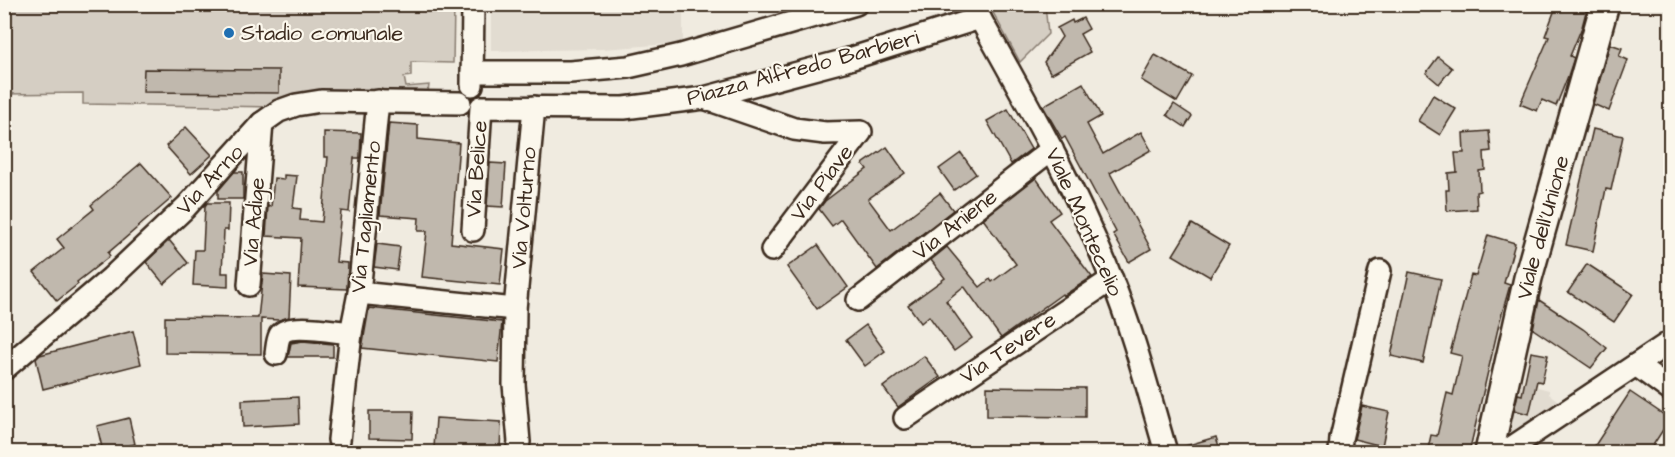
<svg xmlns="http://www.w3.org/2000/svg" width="1675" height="457" font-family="'Architects Daughter',sans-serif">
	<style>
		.built { fill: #e2dcd1; fill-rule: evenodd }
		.green { fill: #d5cec3; stroke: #887c70; stroke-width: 1.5 }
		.building { fill: #c0b8ad; stroke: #3b2a1e; stroke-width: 1.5 }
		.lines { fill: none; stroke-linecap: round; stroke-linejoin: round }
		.minor-casing { stroke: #3b2a1e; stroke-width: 26 }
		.major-casing { stroke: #3b2a1e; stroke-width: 32 }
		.minor { stroke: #fbf7ec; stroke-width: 21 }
		.major { stroke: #fbf7ec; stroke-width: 27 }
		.poi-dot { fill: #1f6fb2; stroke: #fbf7ec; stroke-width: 2 }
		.labels { text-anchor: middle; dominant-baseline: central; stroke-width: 4.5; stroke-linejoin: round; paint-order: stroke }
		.poi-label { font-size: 22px; fill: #3b2a1e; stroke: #fbf7ec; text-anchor: start }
		.street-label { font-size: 22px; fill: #3b2a1e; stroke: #fbf7ec }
	</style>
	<rect width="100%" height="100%" fill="#f0ebe0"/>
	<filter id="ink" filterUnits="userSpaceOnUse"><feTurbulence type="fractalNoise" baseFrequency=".0167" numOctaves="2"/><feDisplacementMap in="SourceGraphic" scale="12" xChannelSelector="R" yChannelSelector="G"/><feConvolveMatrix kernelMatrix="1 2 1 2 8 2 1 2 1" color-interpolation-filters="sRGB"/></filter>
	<g filter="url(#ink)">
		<g class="built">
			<polygon points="491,5 683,5 683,43 603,49 491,51"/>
			<path d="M 1515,381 L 1549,390 L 1549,394 L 1561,403 L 1507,439 L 1501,438 ZM 1517,394 L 1533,398 L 1529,414 L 1513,410 Z"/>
		</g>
		<g class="green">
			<polygon points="4,5 454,5 453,63 411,62 411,76 404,77 406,87 429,85 428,92 274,107 83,104 83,93 5,94"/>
			<polygon points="989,5 1045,5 1048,34 1020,62"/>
		</g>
		<g class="building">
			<polygon points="1557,4 1588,4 1582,27 1570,56 1574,58 1568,76 1556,106 1542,100 1537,111 1520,104 1549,37 1545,36"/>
			<polygon points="1083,18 1089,29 1080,34 1090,52 1051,74 1044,62 1062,37 1057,28 1072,20 1073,23"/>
			<polygon points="1610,44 1622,48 1619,56 1628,60 1609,111 1593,104"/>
			<polygon points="1155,55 1192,76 1177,102 1141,80"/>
			<polygon points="1438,57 1452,68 1439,84 1426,73"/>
			<polygon points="144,69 279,70 279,93 143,92"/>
			<polygon points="1083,83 1101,116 1087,124 1103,154 1141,132 1151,150 1110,173 1151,249 1129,262 1113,234 1116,232 1065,137 1062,139 1043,106"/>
			<polygon points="1433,95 1456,109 1440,135 1418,121"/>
			<polygon points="1174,104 1192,116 1185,127 1167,115"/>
			<polygon points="1008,109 1031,149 1011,164 987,121"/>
			<polygon points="389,123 418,125 418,139 459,143 451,243 504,249 500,285 422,277 427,231 418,231 419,218 380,215"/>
			<polygon points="186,127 212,155 191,174 166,146"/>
			<polygon points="1593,129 1623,136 1611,190 1606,189 1593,251 1566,245"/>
			<polygon points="1489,131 1491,151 1484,152 1485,170 1479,171 1480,191 1476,192 1477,209 1447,211 1446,190 1449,190 1448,173 1457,172 1455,153 1464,153 1463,133"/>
			<polygon points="324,132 361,133 360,158 354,158 349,212 341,211 336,262 348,263 347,289 298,287 301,238 266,236 268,206 271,207 274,178 284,179 284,175 297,176 293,208 301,209 300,220 322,222 328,157 324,157"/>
			<polygon points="887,147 905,173 868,199 891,230 940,193 953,210 877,269 841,219 832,226 819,209 825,201 867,169 863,164"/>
			<polygon points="961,153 976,174 954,190 939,169"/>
			<polygon points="141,163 172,198 108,253 110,256 77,282 78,284 57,301 34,272 64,248 57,239 94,209 91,205"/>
			<polygon points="490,163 506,164 503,207 487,206"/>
			<polygon points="234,172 243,172 243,199 218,199 218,191"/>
			<polygon points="1036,178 1060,212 1049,220 1092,277 1063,296 1062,294 1001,338 964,286 946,301 972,338 954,351 929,316 921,323 908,305 945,278 931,260 947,247 980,287 990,279 992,282 1016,264 983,219"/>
			<polygon points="207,203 229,203 228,230 224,230 222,273 228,273 228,287 193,285 195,250 203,250 205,206"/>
			<polygon points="1192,224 1229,246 1210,277 1173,255"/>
			<polygon points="1488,235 1515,243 1504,283 1510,285 1499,324 1469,453 1427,453 1431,435 1437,436 1447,393 1453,395 1462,356 1450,353 1471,275 1476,276"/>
			<polygon points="169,240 188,263 164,284 146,262"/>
			<polygon points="377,244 400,247 397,270 374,267"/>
			<polygon points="818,245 848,287 817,309 787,267"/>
			<polygon points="1587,264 1633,294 1614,322 1568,292"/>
			<polygon points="1409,272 1441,279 1423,363 1391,356"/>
			<polygon points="263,274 291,276 289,317 279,320 261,319 261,354 165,353 165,317 258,318"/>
			<polygon points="1539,300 1583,329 1607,348 1591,368 1533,329"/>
			<polygon points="369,308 502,322 498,362 362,348"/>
			<polygon points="866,325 885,351 865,366 846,340"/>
			<polygon points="133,331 141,364 43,389 36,359 40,355"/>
			<polygon points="303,341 333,344 333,357 288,357 291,343"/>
			<polygon points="1531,352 1548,355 1542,382 1537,381 1529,414 1514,410 1518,394 1522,395"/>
			<polygon points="924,356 940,377 898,407 883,387"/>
			<polygon points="987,387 1085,388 1085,417 987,416"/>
			<polygon points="1630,392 1670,419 1648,453 1590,453"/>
			<polygon points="298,397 299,424 243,427 242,400"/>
			<polygon points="1362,406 1389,412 1382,446 1354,439"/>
			<polygon points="369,411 413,411 412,439 369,438"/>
			<polygon points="129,418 135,444 103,452 97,426"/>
			<polygon points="436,418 501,422 500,451 434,448"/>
			<polygon points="1216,437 1221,453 1178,453 1178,448"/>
		</g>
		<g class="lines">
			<g class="minor-casing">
				<g id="minor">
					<path d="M 972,4 C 1022,94 1074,183 1111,278 C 1134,334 1149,394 1166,452"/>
					<polyline points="472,72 570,72 628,67 681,55 856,4"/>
					<polyline points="472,85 473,4"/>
					<polyline points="704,98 794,129 825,133 861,132 772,250"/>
					<polyline points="473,230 481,107 624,108 704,98 843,61 980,18"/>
					<polyline points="249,285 262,123"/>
					<polyline points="359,293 515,309"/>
					<polyline points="858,300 1052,149"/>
					<path d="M 276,354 C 277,348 277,341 280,335 C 289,322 336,332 351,333"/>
					<polyline points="1636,365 1670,390"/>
					<polyline points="4,369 111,278 186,207 262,123 279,111 296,105 321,101 460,103"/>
					<polyline points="905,418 1112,279"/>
					<polyline points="339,440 351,333 359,293 378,101"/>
					<polyline points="517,452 519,442 514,384 515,309 534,107"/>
					<polyline points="1340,452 1341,439 1380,271"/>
					<polyline points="1505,452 1670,342"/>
				</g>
			</g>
			<g class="major-casing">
				<g id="major">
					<path id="s1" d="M 1489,452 L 1528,278 L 1605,4"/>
				</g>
			</g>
			<use href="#minor" class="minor"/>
			<use href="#major" class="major"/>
		</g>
	</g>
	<circle class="poi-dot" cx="229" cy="33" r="6"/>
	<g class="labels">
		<g class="poi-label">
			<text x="241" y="33">Stadio comunale</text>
		</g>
		<g class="street-label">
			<text transform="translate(803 68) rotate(-15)">Piazza Alfredo Barbieri</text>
			<text transform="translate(477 169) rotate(-86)">Via Belice</text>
			<text transform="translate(210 180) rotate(-47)">Via Arno</text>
			<text transform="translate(822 183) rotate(-53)">Via Piave</text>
			<text transform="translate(524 208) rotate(-85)">Via Volturno</text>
			<text transform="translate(366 217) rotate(-84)">Via Tagliamento</text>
			<text transform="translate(254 222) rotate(-85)">Via Adige</text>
			<text transform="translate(1084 222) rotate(66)">Viale Montecelio</text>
			<text transform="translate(955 225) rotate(-38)">Via Aniene</text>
			<text stroke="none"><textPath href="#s1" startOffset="231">Viale dell'Unione</textPath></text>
			<text transform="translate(1008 348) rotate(-34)">Via Tevere</text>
		</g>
	</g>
	<rect width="1675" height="457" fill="none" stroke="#fbf7ec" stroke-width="24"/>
	<rect x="12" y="12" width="1651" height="433" fill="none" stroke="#3b2a1e" stroke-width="2" filter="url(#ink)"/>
</svg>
